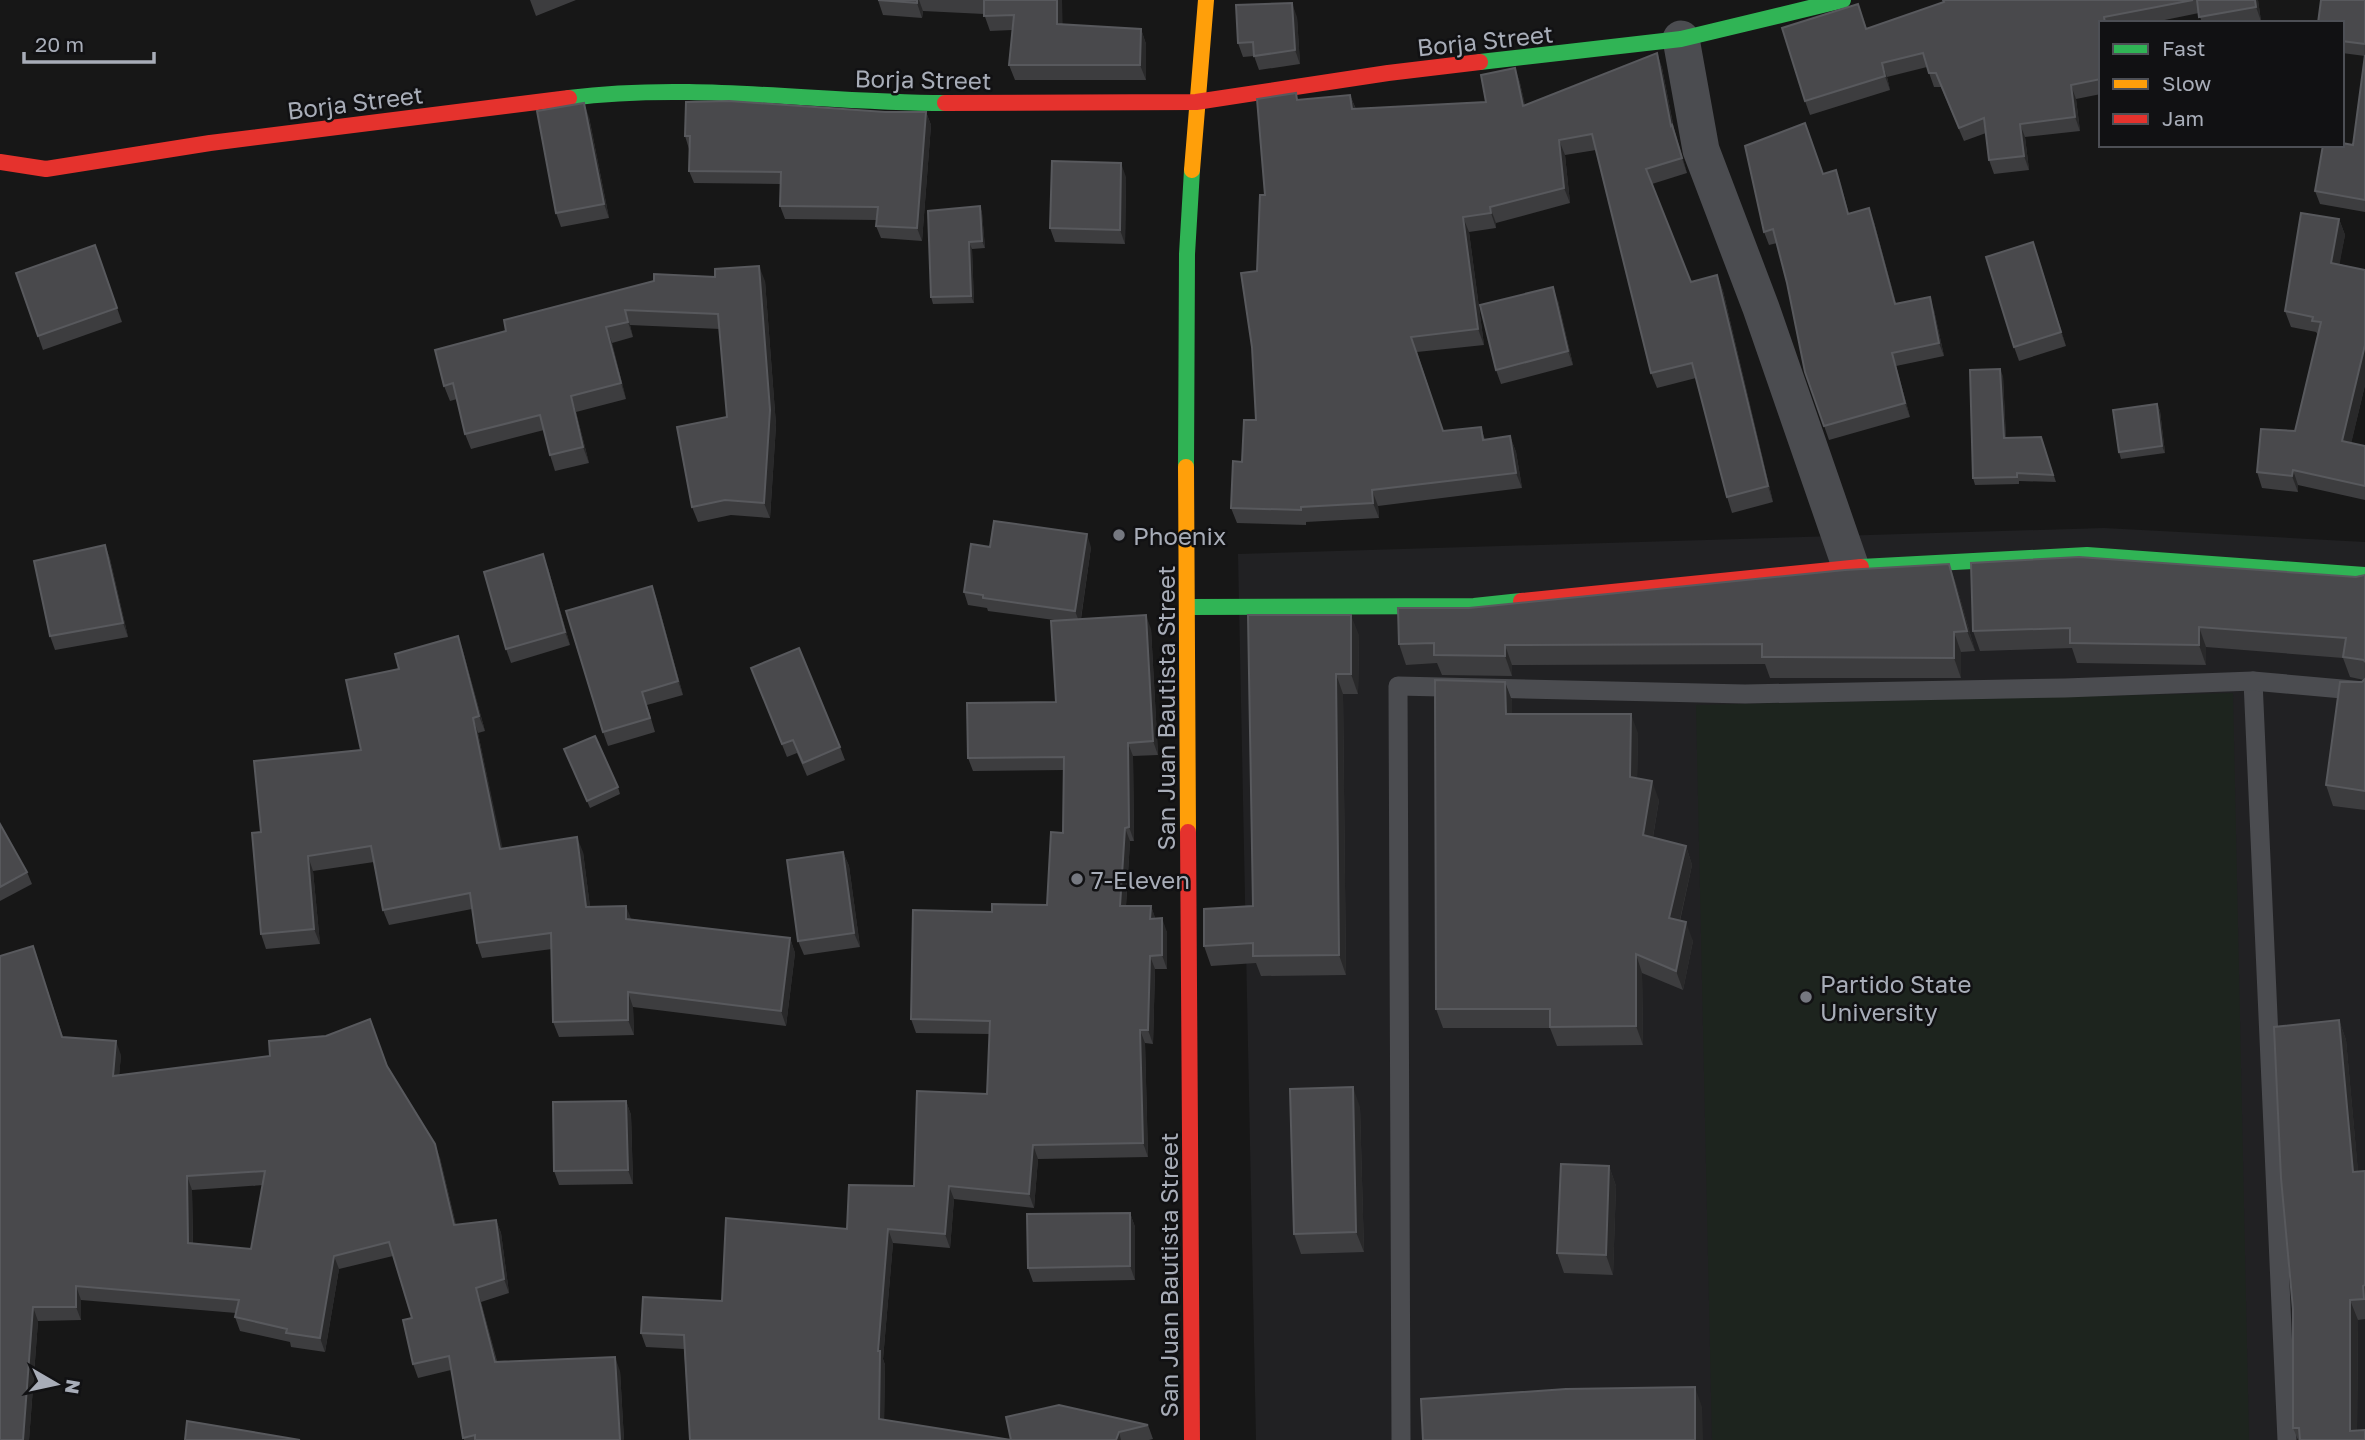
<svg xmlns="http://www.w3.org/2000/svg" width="2365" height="1440" font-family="'Golos Text',sans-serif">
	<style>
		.built { fill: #212123 }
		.green { fill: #1d241e }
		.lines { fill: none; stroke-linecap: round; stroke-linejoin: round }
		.lane { stroke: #4b4c50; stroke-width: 19 }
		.street { stroke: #4b4c50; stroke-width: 37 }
		.fast { stroke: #30b455; stroke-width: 16 }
		.slow { stroke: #ff9f0a; stroke-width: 16 }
		.jam { stroke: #e5322d; stroke-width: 16 }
		.wall { fill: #3d3d3f; fill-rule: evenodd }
		.shaded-wall { fill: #29292a }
		.building { fill: #49494c; stroke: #58595d; stroke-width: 2; fill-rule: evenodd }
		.poi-dot { fill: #757880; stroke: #111113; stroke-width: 2.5 }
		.labels { text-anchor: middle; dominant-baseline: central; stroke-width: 5; stroke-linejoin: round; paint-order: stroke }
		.street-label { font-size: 24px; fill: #a8adb8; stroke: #111113 }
		.poi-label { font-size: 24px; fill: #a8adb8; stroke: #111113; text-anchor: start }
	</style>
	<rect width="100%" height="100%" fill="#171717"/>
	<polygon class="built" points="2104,528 2365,542 2365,1440 1256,1440 1238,554"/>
	<polygon class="green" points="2233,693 2249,1440 1712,1440 1696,705"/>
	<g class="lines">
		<g class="lane">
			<polyline points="2253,681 2287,1440"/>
			<polyline points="1401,1440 1398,686 1745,694 2065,688 2253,681 2365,691"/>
		</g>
		<polyline class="street" points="1681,39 1701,150 1761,308 1851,568"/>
		<g class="fast">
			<polyline points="1480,62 1681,39 1843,0"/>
			<path d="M 569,98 C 694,82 820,103 945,103"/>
			<polyline points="1186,467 1187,254 1192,170"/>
			<polyline points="1861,567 2087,555 2365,575"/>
			<polyline points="1188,607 1474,606 1521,601"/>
		</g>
		<g class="slow">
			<polyline points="1192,170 1206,0"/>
			<polyline points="1186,467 1188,832"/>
		</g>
		<g class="jam">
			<polyline points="945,103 1196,102 1388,73 1480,62"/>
			<polyline points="0,162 46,169 210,143 569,98"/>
			<polyline points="1521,601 1861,567"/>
			<polyline points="1188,832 1192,1440"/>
		</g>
	</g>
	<g class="wall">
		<polygon points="530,0 576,0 536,16"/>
		<polygon points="878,0 1062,0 1062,25 1141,29 1146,44 1146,80 1015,80 1009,65 1012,30 990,31 984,14 923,11 922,18 883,15"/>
		<polygon points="1943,0 2258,0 2261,21 2250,23 2202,23 2199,13 2150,23 2101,23 2101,94 2076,99 2080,131 2025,137 2029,170 1994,174 1989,160 1986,133 1964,141 1941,87 1934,87 1927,67 1887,77 1890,90 1810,115 1805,101 1863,18 1867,29 1944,2"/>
		<polygon points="2365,0 2365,212 2320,204 2315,191 2353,145 2365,56 2342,53 2342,23"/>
		<polygon points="1297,17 1300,64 1259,70 1254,56 1243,57 1238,43"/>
		<polygon points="1657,53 1662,68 1674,129 1687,173 1652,184 1691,282 1717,275 1723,291 1773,502 1732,513 1727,497 1696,378 1657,388 1651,373 1596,150 1565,155 1570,203 1496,223 1496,228 1469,232 1484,345 1417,352 1443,431 1481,427 1485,440 1510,436 1516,452 1522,488 1378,506 1379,518 1306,522 1306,525 1237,523 1231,508 1242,462 1256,420 1257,271 1265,195 1299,100 1350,95 1356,109 1486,102 1515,68 1520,83 1525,106"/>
		<polygon points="885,112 926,112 931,125 922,241 881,238 876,226 877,220 785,219 780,206 781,184 694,183 689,171 689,149 685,136"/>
		<polygon points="589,117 609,218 561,227 556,213"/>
		<polygon points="1836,170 1849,214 1874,222 1896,304 1934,310 1944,356 1896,366 1910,417 1829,440 1805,372 1787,283 1777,243 1769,245 1764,232 1823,174"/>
		<polygon points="1126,177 1125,244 1055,242 1050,228"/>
		<polygon points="980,206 982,213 985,248 972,249 974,303 933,304 931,297"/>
		<polygon points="2339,219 2345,235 2339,264 2365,270 2365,385 2351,443 2365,446 2365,500 2298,485 2298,492 2262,488 2257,472 2295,431 2318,335 2316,332 2291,327 2285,311"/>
		<polygon points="2033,242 2066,346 2019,361 2014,347"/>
		<polygon points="95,245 122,322 43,350 16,273"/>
		<polygon points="765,281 776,425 770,518 731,515 698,522 692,507 727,417 720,329 630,325 633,337 612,343 626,399 576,412 589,463 555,471 550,455 544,430 471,449 465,434 457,399 450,401 444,386 435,350"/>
		<polygon points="1558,301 1573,365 1501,384 1496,370"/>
		<polygon points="2003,376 2006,438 2041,437 2056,482 2019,481 2019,484 1975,485 1973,478"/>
		<polygon points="2157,404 2160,411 2165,453 2121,459 2119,452"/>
		<polygon points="105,545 110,559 128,637 55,650 50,636"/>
		<polygon points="990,547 1091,547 1081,619 1151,629 1158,755 1133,756 1134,841 1130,841 1126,906 1151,906 1155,918 1167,932 1167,969 1155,969 1153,1044 1145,1043 1148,1157 1038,1159 1034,1208 954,1199 950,1248 893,1243 883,1359 885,1365 884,1420 1011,1440 1148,1425 1153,1439 1149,1440 690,1440 684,1349 646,1347 641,1333 722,1301 847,1229 914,1186 987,1094 990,1034 916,1033 911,1019 992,912 1047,905 1063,833 1064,770 973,771 968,758 1056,702 1054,620 988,611 987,608 968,605 964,592"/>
		<polygon points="1949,564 1956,584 1975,651 1961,652 1961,678 1770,678 1765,664 1512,665 1512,676 1442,675 1437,663 1406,665 1399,644 1469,608"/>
		<polygon points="548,568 570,645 511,663 506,649"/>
		<polygon points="2365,575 2365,810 2333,806 2326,785 2362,682 2364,680 2350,677 2343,658 2206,647 2206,665 2077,663 2072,648 1980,651 1973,631"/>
		<polygon points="652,586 657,600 683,695 647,705 655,732 608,746 603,732"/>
		<polygon points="1248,615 1359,635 1358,694 1343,694 1346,975 1261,976 1256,963 1211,966 1204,946 1253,906"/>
		<polygon points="458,636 463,651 485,731 478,733 502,849 583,852 590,907 631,919 790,938 795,953 786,1026 633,1007 634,1035 559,1037 553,1022 552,949 482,958 477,943 472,909 389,925 383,910 374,862 313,871 320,944 266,949 261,934 261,832 361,750 399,669"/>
		<polygon points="751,668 840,747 845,760 807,776 797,753 787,757"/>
		<polygon points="1505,682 1512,701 1512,714 1638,733 1637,778 1659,800 1653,837 1686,846 1692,865 1680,921 1693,941 1683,990 1642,973 1643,1045 1557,1046 1550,1028 1443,1028 1436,1009"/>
		<polygon points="567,756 618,787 620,794 590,808"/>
		<polygon points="0,824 27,872 32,884 0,901"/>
		<polygon points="843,852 849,866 860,947 804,955 798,941"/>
		<path d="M 33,946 L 63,1037 L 121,1055 L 119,1075 L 387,1067 L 440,1158 L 456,1225 L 496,1220 L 501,1233 L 509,1293 L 481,1302 L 497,1361 L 620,1371 L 624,1440 L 464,1440 L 451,1370 L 418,1378 L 413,1364 L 412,1318 L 393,1256 L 339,1269 L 325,1352 L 291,1347 L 290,1342 L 240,1331 L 235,1317 L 236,1313 L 81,1300 L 81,1320 L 38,1321 L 29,1440 ZM 263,1185 L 251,1249 L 193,1244 L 192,1190 Z"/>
		<polygon points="2339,1020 2346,1040 2358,1172 2365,1171 2365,1319 2358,1320 2357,1431 2365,1440 2298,1440 2293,1428"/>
		<polygon points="626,1101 631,1115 633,1184 559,1185 554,1171"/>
		<polygon points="1360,1107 1364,1252 1301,1254 1294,1234"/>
		<polygon points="1609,1166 1616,1186 1613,1275 1564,1273 1557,1253"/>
		<polygon points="1130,1213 1135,1227 1135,1280 1033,1282 1028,1268"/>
	</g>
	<g class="shaded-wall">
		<polygon points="917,0 919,0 923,11 922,18 917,3"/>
		<polygon points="1057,0 1062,0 1063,39 1057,24"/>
		<polygon points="2255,0 2258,0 2261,21 2256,7"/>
		<polygon points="1292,3 1297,17 1300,64 1295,50"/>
		<polygon points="1141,29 1146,44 1146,80 1140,65"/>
		<polygon points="1657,53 1662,68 1674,129 1687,173 1671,126"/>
		<polygon points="1882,63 1887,77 1890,90 1885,76"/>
		<polygon points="1515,68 1520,83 1529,121 1523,106"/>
		<polygon points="2071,85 2076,99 2080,131 2075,117"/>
		<polygon points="1350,95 1356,110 1352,109"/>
		<polygon points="584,103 589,117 609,218 604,204"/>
		<polygon points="926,112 931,125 922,241 917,228"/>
		<polygon points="2020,124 2025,137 2029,170 2024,156"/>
		<polygon points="1559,140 1565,155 1570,203 1564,188"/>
		<polygon points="1121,163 1126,177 1125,244 1120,230"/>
		<polygon points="1836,170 1841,184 1852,227 1848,214"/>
		<polygon points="980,206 982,213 985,248 982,241"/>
		<polygon points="1490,207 1496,223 1496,228 1491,213"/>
		<polygon points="1869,208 1874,222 1900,317 1895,304"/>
		<polygon points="1463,217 1469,232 1484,345 1478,329"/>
		<polygon points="2339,219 2345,235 2337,278 2331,263"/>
		<polygon points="969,242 972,249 974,303 971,296"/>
		<polygon points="2033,242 2038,256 2066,346 2061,332"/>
		<polygon points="759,266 765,281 776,425 770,518 764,503"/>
		<polygon points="1717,275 1723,291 1773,502 1768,486"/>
		<polygon points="1553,287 1558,301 1573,365 1568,351"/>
		<polygon points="1930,297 1934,310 1944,356 1939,343"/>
		<polygon points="625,310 630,325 633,337 628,322"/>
		<polygon points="606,327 612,343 626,399 621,383"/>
		<polygon points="2365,345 2365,385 2348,457 2342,441"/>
		<polygon points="1892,353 1896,366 1910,417 1905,403"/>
		<polygon points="2000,369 2003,376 2006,445 2004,438"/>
		<polygon points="571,396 576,412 589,463 583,447"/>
		<polygon points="2157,404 2160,411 2165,453 2162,446"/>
		<polygon points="1510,436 1516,452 1522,488 1516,473"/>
		<polygon points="2293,470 2298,485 2298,492 2292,476"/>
		<polygon points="1372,490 1378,506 1379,518 1373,503"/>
		<polygon points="1087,534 1091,547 1080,624 1075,611"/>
		<polygon points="105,545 110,559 128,637 123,623"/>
		<polygon points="543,554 548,568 570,645 565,632"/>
		<polygon points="1949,564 1956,584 1975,651 1967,631"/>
		<polygon points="652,586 657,600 683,695 678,681"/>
		<polygon points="1146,615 1151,629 1158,755 1153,741"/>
		<polygon points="1351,615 1359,635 1358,694 1351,674"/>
		<polygon points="2199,627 2206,647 2206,665 2199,645"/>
		<polygon points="1954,632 1961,652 1961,678 1954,658"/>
		<polygon points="458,636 463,651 485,731 479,716"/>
		<polygon points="1505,645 1512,665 1512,676 1505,656"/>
		<polygon points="1336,674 1343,694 1346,975 1339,955"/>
		<polygon points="1505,682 1512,701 1512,733 1506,714"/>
		<polygon points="1631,714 1638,733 1637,796 1630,777"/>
		<polygon points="473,718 478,733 506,864 500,849"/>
		<polygon points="1128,743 1133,756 1134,841 1129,827"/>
		<polygon points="1652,781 1659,800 1650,854 1643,835"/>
		<polygon points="1125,828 1130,841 1125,919 1120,906"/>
		<polygon points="577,837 583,852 592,922 586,907"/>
		<polygon points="1686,846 1692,865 1676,937 1669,918"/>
		<polygon points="843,852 849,866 860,947 854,933"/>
		<polygon points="308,856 313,871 320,944 314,929"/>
		<polygon points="626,906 632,921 626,919"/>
		<polygon points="1151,906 1156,920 1150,919"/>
		<polygon points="1162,918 1167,932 1167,969 1162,955"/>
		<polygon points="1686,922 1693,941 1683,990 1676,971"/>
		<polygon points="790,938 795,953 786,1026 781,1011"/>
		<polygon points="1636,954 1642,973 1643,1045 1636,1026"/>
		<polygon points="1150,956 1155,969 1153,1044 1148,1030"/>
		<polygon points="628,992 633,1007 634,1035 628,1020"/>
		<polygon points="2339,1020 2346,1040 2360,1192 2353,1172"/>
		<polygon points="1140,1030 1145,1043 1148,1157 1143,1143"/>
		<polygon points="116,1041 121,1055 118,1089 113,1076"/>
		<polygon points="1353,1087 1360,1107 1364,1252 1356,1232"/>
		<polygon points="626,1101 631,1115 633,1184 628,1170"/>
		<polygon points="435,1144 440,1158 459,1239 454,1225"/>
		<polygon points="1033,1145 1038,1159 1034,1208 1029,1194"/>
		<polygon points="1609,1166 1616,1186 1613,1275 1606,1255"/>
		<polygon points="187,1176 192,1190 193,1257 188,1243"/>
		<polygon points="949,1186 954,1199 950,1248 945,1234"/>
		<polygon points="1130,1213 1135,1227 1135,1280 1130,1266"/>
		<polygon points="496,1220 501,1233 509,1293 504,1279"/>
		<polygon points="888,1229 893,1243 883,1359 885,1365 884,1433 879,1419 878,1351"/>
		<polygon points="334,1256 339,1269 325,1352 320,1338"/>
		<polygon points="76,1286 81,1300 81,1320 76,1307"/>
		<polygon points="476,1288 481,1302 500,1375 495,1362"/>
		<polygon points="2350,1300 2358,1320 2357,1440 2350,1431"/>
		<polygon points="33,1307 38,1321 29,1440 23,1440"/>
		<polygon points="615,1357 620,1371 624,1440 620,1440"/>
		<polygon points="1695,1387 1702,1407 1703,1440 1695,1440"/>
		<polygon points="1119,1432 1121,1440 1116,1440"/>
	</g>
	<g class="building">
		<polygon points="878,0 917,0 917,3"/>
		<polygon points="984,0 1057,0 1057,24 1141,29 1140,65 1009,65 1014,15 984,16"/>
		<polygon points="1943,0 2193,0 2104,17 2105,23 2101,23 2101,79 2071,85 2075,117 2020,124 2024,156 1989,160 1984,118 1959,128 1936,73 1929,73 1923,53 1882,63 1885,76 1805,101 1782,28 1858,4 1866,29 1944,2"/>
		<polygon points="2197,0 2255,0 2256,7 2199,17"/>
		<polygon points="2321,0 2365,0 2365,44 2342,41 2342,23 2318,23"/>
		<polygon points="1292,3 1295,50 1254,56 1253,42 1238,43 1236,5"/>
		<polygon points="1657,53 1671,126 1672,125 1682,158 1646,169 1691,282 1717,275 1768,486 1727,497 1692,363 1651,373 1592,134 1559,140 1564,188 1490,207 1491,213 1463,217 1478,329 1411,337 1443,431 1481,427 1483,440 1510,436 1516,473 1372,490 1373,503 1301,507 1301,510 1231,508 1233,461 1242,462 1244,420 1256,420 1252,347 1241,273 1257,271 1260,195 1265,195 1257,99 1296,93 1297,100 1350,95 1352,109 1486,102 1481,75 1515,68 1523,106"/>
		<polygon points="2365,55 2365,200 2315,191 2323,145 2342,145 2342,143 2353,145"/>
		<polygon points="729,101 885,112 926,112 917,228 876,226 878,207 780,206 781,172 689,171 690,136 685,136 686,102"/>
		<polygon points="584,103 604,204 556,213 537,111"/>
		<polygon points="1805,123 1823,174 1836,170 1848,214 1869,208 1895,304 1930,297 1939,343 1892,353 1905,403 1824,426 1805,372 1787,283 1773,229 1764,232 1745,146"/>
		<polygon points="1052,161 1121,163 1120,230 1050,228"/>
		<polygon points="980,206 982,241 969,242 971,296 931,297 928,211"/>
		<polygon points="2301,213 2339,219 2331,263 2365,270 2365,345 2342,441 2365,446 2365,486 2293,470 2292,476 2257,472 2261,429 2295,431 2321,322 2312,321 2313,317 2285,311"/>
		<polygon points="2033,242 2061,332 2014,347 1986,257"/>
		<polygon points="95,245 117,308 38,336 16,273"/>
		<polygon points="759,266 770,410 764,503 725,500 692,507 677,427 727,417 718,314 625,310 628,322 606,327 621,383 571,396 583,447 550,455 540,415 465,434 453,383 444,386 435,350 506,331 504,320 654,281 654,274 715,277 715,269"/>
		<polygon points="1553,287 1568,351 1496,370 1480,305"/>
		<polygon points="2000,369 2004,438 2041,437 2053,475 2017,473 2017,477 1973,478 1970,370"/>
		<polygon points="2157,404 2162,446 2119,452 2113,410"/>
		<polygon points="994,521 1087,534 1075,611 983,598 983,595 964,592 971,544 990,547"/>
		<polygon points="105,545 123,623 50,636 34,561"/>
		<polygon points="543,554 565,632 506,649 484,572"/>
		<polygon points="2079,557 2356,577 2365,575 2365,662 2364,660 2343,657 2346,638 2199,627 2199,645 2070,643 2070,628 1973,631 1971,563"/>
		<polygon points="1949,564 1967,631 1954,632 1954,658 1762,657 1762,644 1505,645 1505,656 1434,655 1434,643 1399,644 1398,608 1469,608 1845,570"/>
		<polygon points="652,586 678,681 642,692 650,718 603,732 566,611"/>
		<polygon points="1146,615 1153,741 1128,743 1129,827 1125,828 1120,906 1151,906 1150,919 1162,918 1162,955 1150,956 1148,1030 1140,1030 1143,1143 1033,1145 1029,1194 949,1186 945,1234 888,1229 878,1351 880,1351 879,1419 1011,1440 1006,1417 1059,1405 1148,1425 1119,1432 1116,1440 690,1440 684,1335 641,1333 643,1297 722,1301 726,1218 847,1229 849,1185 914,1186 917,1091 987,1094 990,1021 911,1019 913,910 992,912 992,904 1047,905 1051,832 1063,833 1064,757 968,758 967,703 1056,702 1051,621"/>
		<polygon points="1248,615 1351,615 1351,674 1336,674 1339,955 1253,956 1253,943 1204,946 1204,909 1253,906"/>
		<polygon points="458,636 479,716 473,718 500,849 577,837 586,907 626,906 626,919 790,938 781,1011 628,992 628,1020 553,1022 551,933 477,943 470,893 383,910 371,846 308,856 314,929 261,934 252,833 261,832 254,761 361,750 346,680 399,669 395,654"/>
		<polygon points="799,648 840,747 803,763 793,740 782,744 751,668"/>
		<polygon points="2365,679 2365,791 2326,785 2340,682 2362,682"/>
		<polygon points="1435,680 1505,682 1506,714 1631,714 1630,777 1652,781 1643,835 1686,846 1669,918 1686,922 1676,971 1636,954 1636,1026 1550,1027 1550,1009 1436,1009"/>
		<polygon points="595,736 618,787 587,801 564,749"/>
		<polygon points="0,824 27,872 0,887"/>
		<polygon points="843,852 854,933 798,941 787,860"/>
		<path d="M 33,946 L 62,1037 L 116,1041 L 113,1076 L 270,1056 L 269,1041 L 326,1036 L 370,1019 L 387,1066 L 435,1144 L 454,1225 L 496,1220 L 504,1279 L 476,1288 L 495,1362 L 615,1357 L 620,1440 L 475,1440 L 475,1435 L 463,1438 L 449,1356 L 413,1364 L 403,1320 L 412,1318 L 389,1242 L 334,1256 L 320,1338 L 286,1333 L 287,1329 L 235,1317 L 239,1300 L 76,1286 L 76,1307 L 33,1307 L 23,1440 L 0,1440 L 0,956 ZM 265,1171 L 251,1249 L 188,1243 L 187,1176 Z"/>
		<polygon points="2339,1020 2353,1172 2365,1171 2365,1285 2363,1286 2364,1299 2350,1300 2350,1431 2365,1430 2365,1440 2300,1440 2299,1428 2293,1428 2293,1309 2281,1178 2274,1027"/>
		<polygon points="1353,1087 1356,1232 1294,1234 1290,1089"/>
		<polygon points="626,1101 628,1170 554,1171 553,1102"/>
		<polygon points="1561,1164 1609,1166 1606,1255 1557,1253"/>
		<polygon points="1130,1213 1130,1266 1028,1268 1027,1214"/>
		<polygon points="1695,1387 1695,1440 1423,1440 1421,1399 1566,1389"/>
		<polygon points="187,1421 300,1440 185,1440"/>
	</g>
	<g class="poi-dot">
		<circle cx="1119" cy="535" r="7"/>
		<circle cx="1077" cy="879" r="7"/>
		<circle cx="1806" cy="997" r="7"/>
	</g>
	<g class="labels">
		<g class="street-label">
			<text transform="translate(1485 40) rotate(-6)">Borja Street</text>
			<text transform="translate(923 79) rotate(1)">Borja Street</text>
			<text transform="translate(355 102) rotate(-7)">Borja Street</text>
			<text transform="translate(1165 708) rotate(-90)">San Juan Bautista Street</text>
			<text transform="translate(1168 1275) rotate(-90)">San Juan Bautista Street</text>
		</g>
		<g class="poi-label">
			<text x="1133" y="535">Phoenix</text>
			<text x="1091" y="879">7-Eleven</text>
			<text x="1820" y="983">Partido State<tspan x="1820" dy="28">University</tspan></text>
		</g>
	</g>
	<rect x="2099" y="21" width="245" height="126" fill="#111113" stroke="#4d4f55" stroke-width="2"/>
	<rect x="2113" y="44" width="35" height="10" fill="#30b455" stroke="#4d4f55" stroke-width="2"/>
	<text x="2162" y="56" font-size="21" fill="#a8adb8">Fast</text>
	<rect x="2113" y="79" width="35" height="10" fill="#ff9f0a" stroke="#4d4f55" stroke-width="2"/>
	<text x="2162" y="91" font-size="21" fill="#a8adb8">Slow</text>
	<rect x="2113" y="114" width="35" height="10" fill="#e5322d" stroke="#4d4f55" stroke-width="2"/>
	<text x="2162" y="126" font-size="21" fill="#a8adb8">Jam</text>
	<g transform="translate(56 1384) rotate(99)" stroke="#111113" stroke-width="5" paint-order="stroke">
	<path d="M0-5L12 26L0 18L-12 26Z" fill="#a8adb8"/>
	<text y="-10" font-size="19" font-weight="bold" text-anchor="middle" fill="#a8adb8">N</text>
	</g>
	<path d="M24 52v10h130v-10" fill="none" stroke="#a8adb8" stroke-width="3.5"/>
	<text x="35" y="52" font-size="21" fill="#a8adb8" stroke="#111113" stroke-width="5" paint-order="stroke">20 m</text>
</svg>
